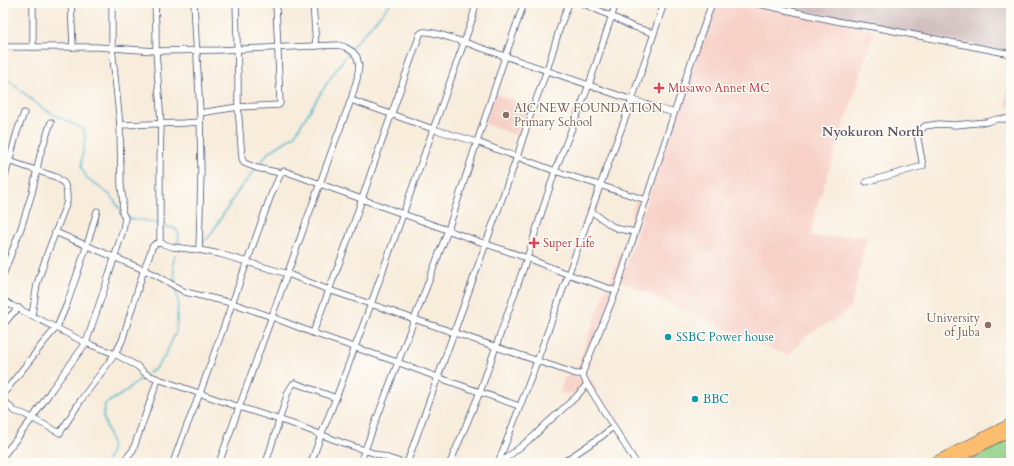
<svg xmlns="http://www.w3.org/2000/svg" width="1014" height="466" font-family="Cardo,serif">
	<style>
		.built { fill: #f7d1c8 }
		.industrial { fill: #d2bfc0 }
		.green { fill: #91d086; stroke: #568072 }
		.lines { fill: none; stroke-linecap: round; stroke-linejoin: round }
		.stream { stroke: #4fb8cd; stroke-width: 1.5 }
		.minor-casing { stroke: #3c4b71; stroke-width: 7 }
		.primary-casing { stroke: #3c4b71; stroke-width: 10 }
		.minor { stroke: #fff; stroke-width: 5.5 }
		.primary { stroke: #fcbd6e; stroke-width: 9 }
		.health-dot { fill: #e0444e; stroke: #fdfcf7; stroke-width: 1.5 }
		.education-dot { fill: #8d6e63; stroke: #fdfcf7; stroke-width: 1.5 }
		.culture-dot { fill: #0f9aa8; stroke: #fdfcf7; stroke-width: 1.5 }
		.labels { text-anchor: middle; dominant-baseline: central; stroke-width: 3; stroke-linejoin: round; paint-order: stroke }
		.health-label { font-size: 12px; fill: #be3a42; stroke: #fdfcf7; text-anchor: start }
		.education-label { font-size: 12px; fill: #785e54; stroke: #fdfcf7; text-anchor: start }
		.culture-label { font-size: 12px; fill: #0d838f; stroke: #fdfcf7; text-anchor: start }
		.neighbourhood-label { font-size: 13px; font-weight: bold; fill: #635867; stroke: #fdfcf7 }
	</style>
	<rect width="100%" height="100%" fill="#fdfcf7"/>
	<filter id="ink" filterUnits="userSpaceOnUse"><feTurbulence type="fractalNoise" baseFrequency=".025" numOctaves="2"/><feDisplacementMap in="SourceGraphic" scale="8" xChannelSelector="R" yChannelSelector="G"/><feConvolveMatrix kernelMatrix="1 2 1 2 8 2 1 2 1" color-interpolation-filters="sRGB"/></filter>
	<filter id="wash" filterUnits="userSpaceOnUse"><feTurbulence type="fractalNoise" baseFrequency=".012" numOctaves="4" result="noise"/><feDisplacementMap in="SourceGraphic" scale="16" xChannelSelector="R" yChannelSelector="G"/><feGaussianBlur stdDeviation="0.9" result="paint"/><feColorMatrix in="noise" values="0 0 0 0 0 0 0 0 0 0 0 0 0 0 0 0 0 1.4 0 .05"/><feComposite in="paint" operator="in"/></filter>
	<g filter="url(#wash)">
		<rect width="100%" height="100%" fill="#f8ecdb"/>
		<g class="built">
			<polygon points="716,3 751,3 870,30 873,35 842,132 816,209 814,217 811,237 840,237 867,235 854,294 849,309 831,323 827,323 826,324 813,331 805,337 788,356 621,281 648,198"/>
			<polygon points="1008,78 1011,78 1011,109 1011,108 1007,107 1006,105"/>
			<polygon points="495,94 507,98 529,107 518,136 484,123"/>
			<polygon points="635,201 640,202 639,214 627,250 614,286 596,280 597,277 610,281 623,247"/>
			<polygon points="606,288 614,291 590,354 581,368 575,368 579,364"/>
			<polygon points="572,376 591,381 597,389 591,397 586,389 574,394 559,393 565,377"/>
		</g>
		<polygon class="industrial" points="769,3 1011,3 1011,52 921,35"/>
		<polygon class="green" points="1011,438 1011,463 966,463"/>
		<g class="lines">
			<g class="stream">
				<polyline points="351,48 391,3"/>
				<polyline points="3,76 42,108 84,130 85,137 81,167 87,178 111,196 120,209"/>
				<polyline points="258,166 268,153 294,136 327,83 349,51"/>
				<polyline points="125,214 131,219 148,221 158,224"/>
				<polyline points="161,225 176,229 179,235 178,245"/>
				<polyline points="202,243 209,237 240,188 256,169"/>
				<polyline points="175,255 173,264 176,285"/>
				<polyline points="148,373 154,370 165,356 176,332 178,303 176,289"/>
				<polyline points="106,463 110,454 112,445 103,416 105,404 122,394 145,375"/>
			</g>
		</g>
	</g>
	<g filter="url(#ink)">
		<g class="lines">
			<g class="minor-casing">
				<g id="minor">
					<polyline points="33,3 33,47"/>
					<polyline points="71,3 73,47"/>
					<polyline points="155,3 156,30 156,51 161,124 160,163 160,243"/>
					<polyline points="194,3 200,113 201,173 199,250"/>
					<polyline points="236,3 238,78 238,107 242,158 244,163 257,168 281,173"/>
					<polyline points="313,3 316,46"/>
					<polyline points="582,3 611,16 631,26 653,33"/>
					<polyline points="754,3 841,22 874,27 1011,54"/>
					<polyline points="3,47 97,47 156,51 219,50 338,45 345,47 353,52 357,57 359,66 357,79 351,100 336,139 219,463"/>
					<polyline points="351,100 433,129 477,142 555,171 646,200"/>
					<polyline points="200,113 238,107 279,105 280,103 276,3"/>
					<polyline points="120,125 184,123 200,122"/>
					<polyline points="3,159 56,177 64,183 66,188 67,195 67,202 47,254 37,284 32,315"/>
					<polyline points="866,182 923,166 917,134 925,126 939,124 955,125 987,122 997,119 1011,119"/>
					<polyline points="3,184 17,132 24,113"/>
					<polyline points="591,211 612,226 619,229 635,232"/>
					<polyline points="55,232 156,275 185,292 232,303 272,317 313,333 397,362 437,377 519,406"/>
					<polyline points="3,275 21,228 32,193 40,155 51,122"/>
					<polyline points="3,300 11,305 86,343 115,354 137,366 146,374 158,379 239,407 296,425 343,443 403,463"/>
					<polyline points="3,325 11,315 19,308"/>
					<path d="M 313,333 L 349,237 L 377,155 L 420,34 C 421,33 422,32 423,32 C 429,30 456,40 464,42 L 632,100 L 674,113"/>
					<polyline points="3,394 30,360 44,342 57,327 67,304 87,245 97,211"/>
					<polyline points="3,400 14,411 24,414 60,433 81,400 115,354 122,341 144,269 151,251 152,247 155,244 160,243 173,247 189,249 199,250 220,254 288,274 329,290 391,311 414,319 576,374 582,374"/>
					<polyline points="3,456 32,419 52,389 86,343 107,281 123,230 125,218 122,212 123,201 121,186 120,125 112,48 112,3"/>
					<polyline points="122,463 133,450 158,379"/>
					<polyline points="173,463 182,438 200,393 271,195 281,173 284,171 290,173 320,184 486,244 527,258 562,272 616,291"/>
					<polyline points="266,463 288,392 293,384 295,383 336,398"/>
					<polyline points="311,463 321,435 336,398 371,304 472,20 476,3"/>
					<polyline points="360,463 448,230 505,57 524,3"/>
					<polyline points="407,463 517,157 531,113 547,70 561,24 569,3"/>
					<polyline points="450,463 480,392 527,258 555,171 589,85 616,3"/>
					<polyline points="498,463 532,375 600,186 632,100 664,3"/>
					<polyline points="500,463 534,436 545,425 577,396 587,384"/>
					<polyline points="562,463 602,436 609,430 614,427"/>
					<polyline points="636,463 587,384 582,374 616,291 688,71 712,3"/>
				</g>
			</g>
			<g class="primary-casing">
				<g id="primary">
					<polyline points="932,463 1011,423"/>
					<polyline points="949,463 1011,431"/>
				</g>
			</g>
			<use href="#minor" class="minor"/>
			<use href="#primary" class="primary"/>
		</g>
	</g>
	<g class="health-dot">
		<path d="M657 82h4v4h4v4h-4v4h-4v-4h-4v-4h4z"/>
		<path d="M532 237h4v4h4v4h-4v4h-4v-4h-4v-4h4z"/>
	</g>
	<g class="education-dot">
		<circle cx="506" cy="115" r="4"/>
		<circle cx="988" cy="325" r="4"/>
	</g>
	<g class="culture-dot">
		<circle cx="668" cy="337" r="4"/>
		<circle cx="695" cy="399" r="4"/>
	</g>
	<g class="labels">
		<g class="health-label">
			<text x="668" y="88">Musawo Annet MC</text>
			<text x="543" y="243">Super Life</text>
		</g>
		<g class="education-label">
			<text x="514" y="108">AIC NEW FOUNDATION<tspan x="514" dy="14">Primary School</tspan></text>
			<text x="980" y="318" text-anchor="end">University<tspan x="980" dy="14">of Juba</tspan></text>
		</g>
		<g class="culture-label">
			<text x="676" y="337">SSBC Power house</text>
			<text x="703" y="399">BBC</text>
		</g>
		<g class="neighbourhood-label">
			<text x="873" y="132">Nyokuron North</text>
		</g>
	</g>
	<rect width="1014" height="466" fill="none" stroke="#fdfcf7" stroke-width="16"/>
</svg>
